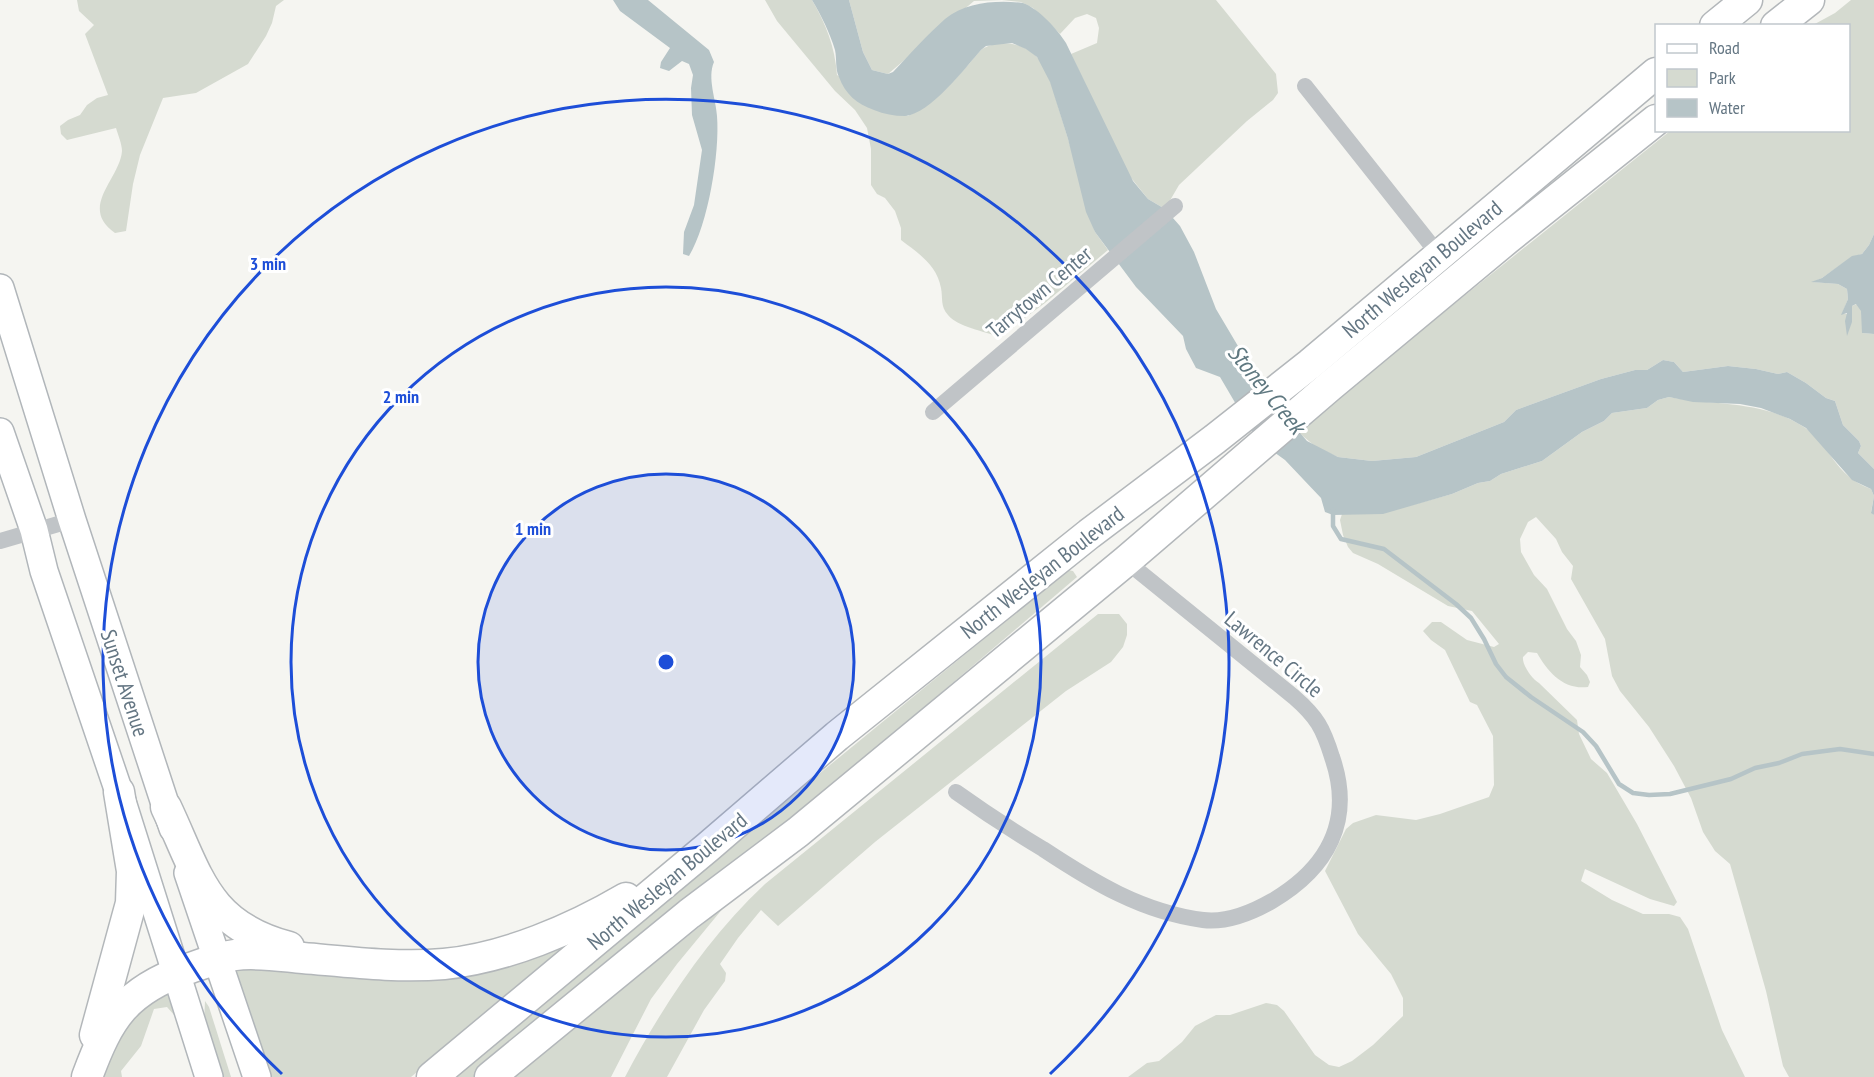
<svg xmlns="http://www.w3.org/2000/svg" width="1874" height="1077" font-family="'PT Sans Narrow',sans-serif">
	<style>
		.green { fill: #d5dad0 }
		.water { fill: #b6c4c7 }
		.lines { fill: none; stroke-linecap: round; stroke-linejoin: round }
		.stream { stroke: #b6c4c7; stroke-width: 4.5 }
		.primary-casing { stroke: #b1b6ba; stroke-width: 30 }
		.highway-casing { stroke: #b3b7ba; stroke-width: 33 }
		.street { stroke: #c0c4c7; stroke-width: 16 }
		.primary { stroke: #fff; stroke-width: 27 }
		.highway { stroke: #fff; stroke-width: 30 }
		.ring { fill: none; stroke: #1d4ed8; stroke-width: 3 }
		.labels { text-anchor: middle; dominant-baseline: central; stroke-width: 6; stroke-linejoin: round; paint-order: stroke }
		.street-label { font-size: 22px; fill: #647683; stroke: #fff }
		.water-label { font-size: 24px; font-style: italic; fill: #5f7880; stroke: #fff }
		.centre { fill: #1d4ed8; stroke: #fff; stroke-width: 3 }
		.ring-label { font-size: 18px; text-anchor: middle; font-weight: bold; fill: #1d4ed8; stroke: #fff; stroke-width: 6; stroke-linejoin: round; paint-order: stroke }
	</style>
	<rect width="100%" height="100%" fill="#f5f5f1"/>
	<g class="green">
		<path d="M 77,0 L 284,0 L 276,6 L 272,23 L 266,36 L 248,64 L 196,93 L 163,98 L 140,155 L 133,184 L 126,231 L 115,233 C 78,207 120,179 122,151 C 122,144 118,135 116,128 L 67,140 L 61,134 L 60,126 L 68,120 L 80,115 L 87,105 L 97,98 L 108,95 L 85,34 L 94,25 L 79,11 Z"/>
		<path d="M 765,0 L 812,0 C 826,24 835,47 837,75 L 908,116 C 939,101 958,76 981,50 C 997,39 1022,42 1036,56 C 1050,71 1055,97 1061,116 C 1073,154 1084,193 1095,232 L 1108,250 L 1045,303 L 999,337 C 984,331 958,327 948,315 C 940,306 943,298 941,288 C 937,265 918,253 901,240 L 901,228 L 895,211 L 885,198 L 877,194 L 871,185 L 871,149 L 867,128 L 855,110 L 835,91 L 777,21 Z"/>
		<polygon points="849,0 1216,0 1276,74 1278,93 1273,100 1247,121 1179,185 1165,209 1148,199 1128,174 1071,54 1097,43 1099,28 1096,18 1087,14 1075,18 1060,34 1033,8 1021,2 1002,0 974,1 888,74 872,70 863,52"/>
		<polygon points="1851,0 1874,0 1874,234 1869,245 1862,254 1852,257 1822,278 1813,282 1838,284 1847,289 1848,299 1842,314 1852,314 1852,306 1857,304 1862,311 1862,333 1874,334 1874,469 1858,453 1861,446 1859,441 1843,425 1835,401 1826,398 1806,383 1787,372 1778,374 1756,369 1728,366 1683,372 1674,362 1663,360 1647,370 1635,370 1601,379 1516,410 1504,422 1416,457 1372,461 1338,457 1316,447 1298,432 1444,312 1670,131 1848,130 1848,26 1813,25 1835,13"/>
		<path d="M 1669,397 C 1715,406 1763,400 1804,427 C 1831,445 1834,476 1871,489 L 1874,496 L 1871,512 L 1874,515 L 1874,1077 L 1789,1077 L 1783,1066 L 1766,991 L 1730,864 L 1715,851 L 1703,832 L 1691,798 L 1674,766 L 1649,727 L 1620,691 L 1612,676 L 1605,639 L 1571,579 L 1573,566 L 1562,552 L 1556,539 L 1536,517 L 1528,522 L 1520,539 L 1521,552 L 1534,575 L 1547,589 L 1567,629 L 1576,641 L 1581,655 L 1580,667 L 1587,675 L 1590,682 L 1588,687 C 1563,690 1548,672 1537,653 L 1528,652 L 1523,657 C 1522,665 1532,679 1539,683 L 1577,720 L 1579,734 L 1591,759 L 1607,773 L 1637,824 L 1677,902 L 1674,906 L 1650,899 L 1585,869 L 1581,881 L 1612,900 L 1643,914 L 1669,914 L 1680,917 L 1688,929 L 1722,1030 L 1745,1077 L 1128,1077 L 1147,1063 L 1159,1061 L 1182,1042 L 1195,1026 L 1216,1015 L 1230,1015 L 1266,1003 L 1277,1005 L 1284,1011 L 1315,1055 L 1329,1065 L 1339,1067 L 1352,1061 L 1373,1045 L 1403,1016 L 1403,998 L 1391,974 L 1358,934 L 1325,871 L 1346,829 L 1353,823 L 1376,815 L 1416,820 L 1440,814 L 1489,797 L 1494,785 L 1493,736 L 1477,705 L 1470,702 L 1445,650 L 1431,640 L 1423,631 L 1432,622 L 1441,622 L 1467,640 L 1494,647 L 1499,644 L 1472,611 L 1448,606 L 1378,564 L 1353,553 L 1348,547 L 1343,535 L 1340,520 L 1342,514 L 1374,513 L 1412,505 L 1452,494 L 1478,483 L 1490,481 L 1501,474 L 1542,461 L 1582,432 L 1604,421 L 1612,413 L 1647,408 L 1658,400 Z"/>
		<polygon points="1068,570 1073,571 1077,577 833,785 480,1077 449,1077"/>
		<path d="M 1098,614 L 1119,614 L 1127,624 L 1127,635 L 1123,647 L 1111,662 L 1066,691 L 875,842 L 778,926 L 761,910 L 738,938 L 720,964 L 726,973 L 725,981 L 704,1010 L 667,1077 L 625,1077 C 662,1007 707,938 765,884 Z"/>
		<polygon points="724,907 677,964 651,999 611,1077 513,1077"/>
		<polygon points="572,939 513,993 411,1077 266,1077 231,963 326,964"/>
		<polygon points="161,992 170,996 175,1016 167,1007 154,1009 141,1046 121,1071 122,1077 95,1077 122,1020"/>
		<polygon points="205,1001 209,1007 231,1077 221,1077 204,1023"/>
	</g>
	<g class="water">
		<path d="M 613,0 L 648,0 L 709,50 L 714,62 C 707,78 716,99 717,116 C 720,153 708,225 689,256 L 683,254 L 684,232 L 694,205 L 702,150 L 692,115 L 691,88 L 693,75 L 689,64 L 682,61 L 669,71 L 660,68 L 661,62 L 670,48 L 620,11 Z"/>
		<path d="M 812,0 L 849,0 L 863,52 L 872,70 L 888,74 L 893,72 C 910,54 927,35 945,19 C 966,2 997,0 1023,3 C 1039,9 1057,29 1066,43 L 1133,181 L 1148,199 L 1165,209 L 1180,226 L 1194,252 L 1216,309 L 1267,395 L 1307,441 L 1338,457 L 1372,461 L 1416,457 L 1504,422 L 1516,410 L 1601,379 L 1635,370 L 1647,370 L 1663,360 L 1674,362 L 1683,372 L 1728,366 L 1756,369 L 1778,374 L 1787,372 L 1806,383 L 1826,398 L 1835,401 L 1843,425 L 1859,441 L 1861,446 L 1858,453 L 1874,469 L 1874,515 L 1871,513 L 1874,496 L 1871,489 L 1852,480 L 1806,428 L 1790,419 L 1761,408 L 1740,404 L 1693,402 L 1669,397 L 1658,400 L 1647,408 L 1612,413 L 1604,421 L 1582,432 L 1542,461 L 1501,474 L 1490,481 L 1478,483 L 1452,494 L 1383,514 L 1333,515 L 1325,512 L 1321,498 L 1285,460 L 1257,440 L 1220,377 L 1196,368 L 1186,349 L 1183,336 L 1136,287 L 1095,232 L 1086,212 L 1068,139 L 1050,82 L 1037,57 L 1026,49 L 1012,43 L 986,46 L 981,50 C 965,68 930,114 905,116 C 894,116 884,114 874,110 C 857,104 845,94 839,77 C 835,69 837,59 835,50 C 830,33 821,15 812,0 Z"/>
		<polygon points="1874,234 1874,334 1862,333 1861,311 1856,304 1852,306 1852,322 1847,336 1845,321 1847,313 1841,315 1848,299 1847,289 1838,284 1811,282 1822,278 1852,256 1862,254 1869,245"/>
	</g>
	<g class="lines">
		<polyline class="stream" points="1333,510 1333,526 1341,539 1384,549 1456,604 1471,618 1484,639 1496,664 1506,677 1531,697 1583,732 1596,746 1619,784 1633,793 1649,795 1670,794 1731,779 1755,768 1779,763 1802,754 1840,749 1874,754"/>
		<g class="primary-casing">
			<g id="primary">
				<polyline points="0,288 72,520 173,828"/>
				<polyline points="0,432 34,530 44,571 119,792 209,1077"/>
				<polyline points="188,873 257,1077"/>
			</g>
		</g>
		<g class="highway-casing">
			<g id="highway">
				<polyline points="1715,26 1747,0"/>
				<polyline points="1776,26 1809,0"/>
				<path d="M 166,807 C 199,877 206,925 289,947"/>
				<polyline points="95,1035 131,903 132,871 119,792"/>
				<path d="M 87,1077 C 109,1017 126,991 187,969 C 203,964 219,957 235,955 C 257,952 281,956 303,958 C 350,962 397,968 444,964 C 506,958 573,929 626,898"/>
				<polyline points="432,1077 708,847 837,736 1089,534 1215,439 1310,364 1656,73"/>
				<polyline points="490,1077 689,914 798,832 1126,561 1330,386 1507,239 1656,120"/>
			</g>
		</g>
		<g class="street">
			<polyline points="1305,86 1439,255"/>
			<polyline points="933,412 1175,206"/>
			<polyline points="0,541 72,520"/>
			<path d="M 956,792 C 984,812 1013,831 1043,849 C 1093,882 1142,912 1203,920 C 1227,923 1251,913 1272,901 C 1328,868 1354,820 1332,757 C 1323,728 1317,717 1294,697 L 1126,561"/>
		</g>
		<use href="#primary" class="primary"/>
		<use href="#highway" class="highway"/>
	</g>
	<circle cx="666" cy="662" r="188" fill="#1d4ed8" fill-opacity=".12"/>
	<g class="ring">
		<circle cx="666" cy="662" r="188"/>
		<circle cx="666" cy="662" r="375"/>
		<path d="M282 1074A563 563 0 1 1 1050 1074"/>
	</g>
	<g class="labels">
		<g class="street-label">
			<text transform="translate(1422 269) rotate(-40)">North Wesleyan Boulevard</text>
			<text transform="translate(1039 292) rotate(-40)">Tarrytown Center</text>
			<text transform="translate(1042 572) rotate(-38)">North Wesleyan Boulevard</text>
			<text transform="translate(1274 654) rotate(40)">Lawrence Circle</text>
			<text transform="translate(125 683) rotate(72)">Sunset Avenue</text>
			<text transform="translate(667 881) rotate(-40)">North Wesleyan Boulevard</text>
		</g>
		<g class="water-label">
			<text transform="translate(1267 389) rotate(51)">Stoney Creek</text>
		</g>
	</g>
	<circle cx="666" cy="662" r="9" class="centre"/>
	<g class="ring-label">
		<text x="268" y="270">3 min</text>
		<text x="401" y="403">2 min</text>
		<text x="533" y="535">1 min</text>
	</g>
	<rect x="1655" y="24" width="195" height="108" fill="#ffffff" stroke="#c1c8cd" stroke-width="1.5"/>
	<rect x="1667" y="44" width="30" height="9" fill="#ffffff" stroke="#c1c8cd" stroke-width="1.5"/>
	<text x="1709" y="54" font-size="18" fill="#647683">Road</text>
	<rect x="1667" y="69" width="30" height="18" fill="#d5dad0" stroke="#c1c8cd" stroke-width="1.5"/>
	<text x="1709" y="84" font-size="18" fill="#647683">Park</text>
	<rect x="1667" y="99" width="30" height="18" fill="#b6c4c7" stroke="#c1c8cd" stroke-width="1.5"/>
	<text x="1709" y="114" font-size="18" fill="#647683">Water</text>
</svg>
